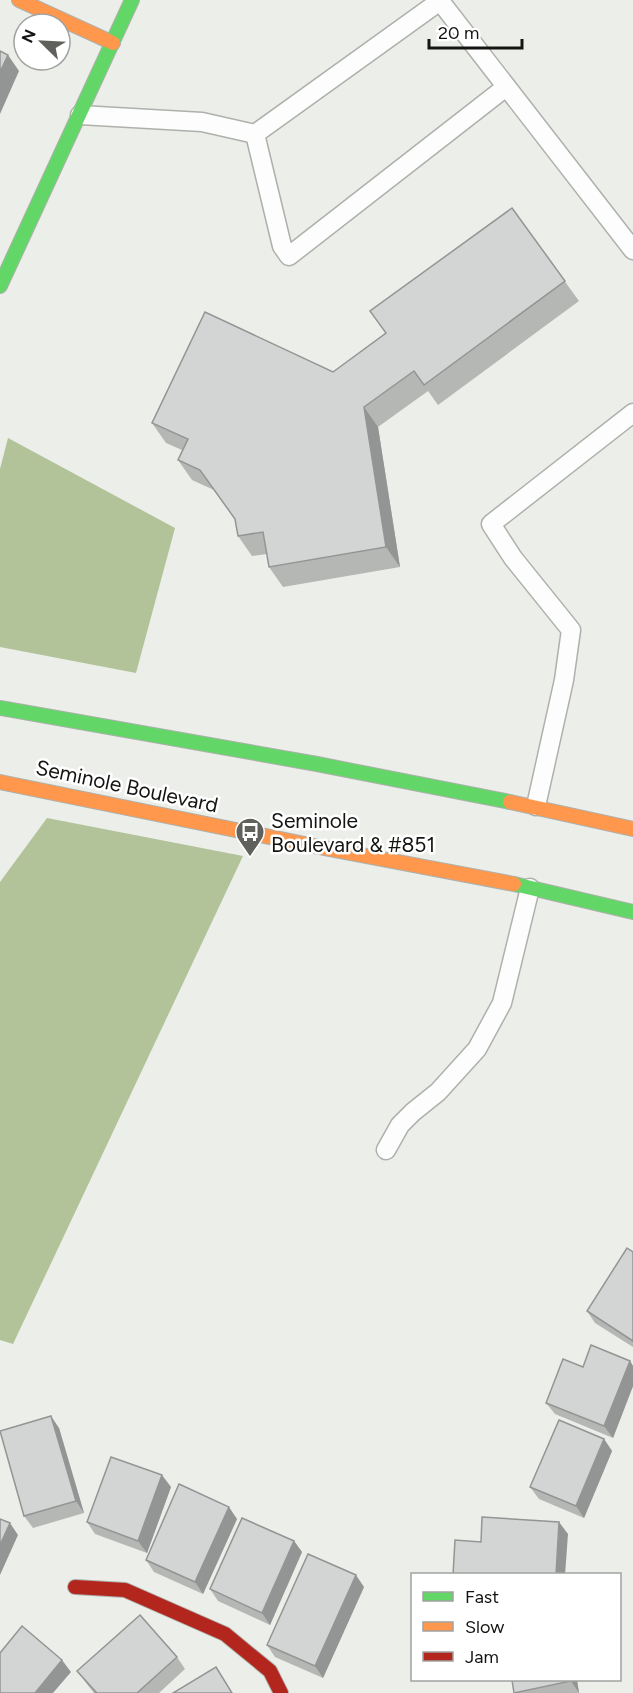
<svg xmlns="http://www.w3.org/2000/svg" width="633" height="1693" font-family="Figtree,sans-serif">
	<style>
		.water { fill: #b2c299 }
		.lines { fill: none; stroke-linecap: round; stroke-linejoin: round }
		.lane-casing { stroke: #aeb0ac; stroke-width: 21 }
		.fast-casing { stroke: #aeb0ac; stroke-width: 16 }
		.slow-casing { stroke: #aeb0ac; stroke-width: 16 }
		.jam-casing { stroke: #aeb0ac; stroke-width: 16 }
		.lane { stroke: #fcfdfc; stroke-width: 18 }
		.fast { stroke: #63d668; stroke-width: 14 }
		.slow { stroke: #ff974d; stroke-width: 14 }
		.jam { stroke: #b3261e; stroke-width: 14 }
		.wall { fill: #b5b7b5 }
		.shaded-wall { fill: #939594 }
		.building { fill: #d2d5d3; stroke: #939594; stroke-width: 1.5 }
		.labels { text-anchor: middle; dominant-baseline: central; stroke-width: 5; stroke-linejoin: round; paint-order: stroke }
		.street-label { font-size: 21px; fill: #141512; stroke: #fff }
		.poi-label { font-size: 21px; fill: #141512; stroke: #fff; text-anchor: start }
	</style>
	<rect width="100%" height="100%" fill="#ecefe9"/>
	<g class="water">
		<polygon points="8,438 175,528 136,673 0,647 0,469"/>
		<polygon points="47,818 243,856 13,1344 0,1340 0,882"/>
	</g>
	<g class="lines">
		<g class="lane-casing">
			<g id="lane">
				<polyline points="80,115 202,122 255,134 440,1 633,250"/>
				<polyline points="255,134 282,246 289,256 506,87"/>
				<polyline points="536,806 564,680 571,630 513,558 491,524 633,413"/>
				<polyline points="386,1150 400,1125 413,1112 438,1092 477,1049 502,1003 530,888"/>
			</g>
		</g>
		<g class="fast-casing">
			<g id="fast">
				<polyline points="0,286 132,0"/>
				<polyline points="0,708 317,764 510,802"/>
				<polyline points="514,884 633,912"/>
			</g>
		</g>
		<g class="slow-casing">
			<g id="slow">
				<polyline points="19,0 113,43"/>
				<polyline points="0,782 329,849 514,884"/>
				<polyline points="510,802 633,829"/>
			</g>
		</g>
		<g class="jam-casing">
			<polyline id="jam" points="75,1587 125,1590 225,1634 270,1671 281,1693"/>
		</g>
		<use href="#lane" class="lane"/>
		<use href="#fast" class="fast"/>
		<use href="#slow" class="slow"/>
		<use href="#jam" class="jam"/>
	</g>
	<g class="wall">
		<polygon points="512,208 579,301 438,405 428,391 378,427 400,567 283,587 269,567 267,554 252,556 238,536 236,520 214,490 192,480 178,460 182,450 166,443 152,423 333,372 386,333 370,311"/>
		<polygon points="633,1252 633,1347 595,1323 587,1311"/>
		<polygon points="630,1361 633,1366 633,1386 613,1438 555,1414 546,1403"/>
		<polygon points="59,1428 84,1513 33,1528 24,1516"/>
		<polygon points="604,1439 612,1451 584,1518 539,1499 530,1487"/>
		<polygon points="171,1487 147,1553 95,1534 87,1522"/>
		<polygon points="237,1519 203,1594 154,1572 146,1560"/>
		<polygon points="294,1541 302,1552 270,1625 218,1601 210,1589"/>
		<polygon points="364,1587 323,1678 275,1657 267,1645"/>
		<polygon points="177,1657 185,1669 159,1693 94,1693 86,1683 77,1671"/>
		<polygon points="512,1680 577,1680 579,1693 515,1693"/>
	</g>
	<g class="shaded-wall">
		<polygon points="8,55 19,71 0,114 0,72"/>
		<polygon points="364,407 378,427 400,567 386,547"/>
		<polygon points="630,1361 633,1366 633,1386 613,1438 604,1426"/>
		<polygon points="51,1416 59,1428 84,1513 76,1501"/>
		<polygon points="604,1439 612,1451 584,1518 576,1506"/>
		<polygon points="162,1475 171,1487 147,1553 138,1541"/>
		<polygon points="229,1507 237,1519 203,1594 195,1582"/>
		<polygon points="559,1522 568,1534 565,1575 556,1575"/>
		<polygon points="10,1523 18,1535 0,1575 0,1545"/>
		<polygon points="294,1541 302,1552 270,1625 262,1613"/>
		<polygon points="356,1575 364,1587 323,1678 315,1666"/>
		<polygon points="62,1660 71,1672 53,1693 35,1693"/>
		<polygon points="571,1680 577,1680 579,1693 571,1681"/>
	</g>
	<g class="building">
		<polygon points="0,51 8,55 0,72"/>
		<polygon points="512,208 565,281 424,385 414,371 364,407 386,547 269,567 263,532 238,536 235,519 200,470 178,460 188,439 152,423 205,312 333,372 386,333 370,311"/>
		<polygon points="627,1248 633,1252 633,1341 587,1311"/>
		<polygon points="591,1345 630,1361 604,1426 546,1403 563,1359 583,1367"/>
		<polygon points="51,1416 76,1501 24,1516 0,1431"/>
		<polygon points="559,1420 604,1439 576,1506 530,1487"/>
		<polygon points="111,1457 162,1475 138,1541 87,1522"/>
		<polygon points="179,1484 229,1507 195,1582 146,1560"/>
		<polygon points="482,1517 559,1522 556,1575 453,1575 455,1540 481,1542"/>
		<polygon points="242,1518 294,1541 262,1613 210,1589"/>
		<polygon points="0,1519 10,1523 0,1545"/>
		<polygon points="308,1554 356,1575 315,1666 267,1645"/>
		<polygon points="140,1615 177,1657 137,1693 95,1693 96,1692 77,1671"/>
		<polygon points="22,1626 62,1660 35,1693 0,1693 0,1653"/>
		<polygon points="216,1667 232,1693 173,1693"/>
		<polygon points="512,1680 571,1680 571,1681 514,1693"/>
	</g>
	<defs>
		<g id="bus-pin" transform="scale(1.5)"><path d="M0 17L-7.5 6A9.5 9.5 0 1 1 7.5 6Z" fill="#60615d" stroke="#fff"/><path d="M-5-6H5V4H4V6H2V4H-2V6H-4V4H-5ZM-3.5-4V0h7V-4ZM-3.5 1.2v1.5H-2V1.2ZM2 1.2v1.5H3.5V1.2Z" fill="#fff"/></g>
	</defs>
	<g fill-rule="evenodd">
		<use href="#bus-pin" x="250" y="832"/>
	</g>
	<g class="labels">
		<g class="street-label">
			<text transform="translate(127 786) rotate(12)">Seminole Boulevard</text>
		</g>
		<g class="poi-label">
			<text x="271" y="820">Seminole<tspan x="271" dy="24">Boulevard &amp; #851</tspan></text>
		</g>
	</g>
	<rect x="411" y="1573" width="210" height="108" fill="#ffffff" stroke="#a1a1a0" stroke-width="1.5"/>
	<rect x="423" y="1592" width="30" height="9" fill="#63d668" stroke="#a1a1a0" stroke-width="1.5"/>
	<text x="465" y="1603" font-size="18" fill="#141512">Fast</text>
	<rect x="423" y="1622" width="30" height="9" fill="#ff974d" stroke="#a1a1a0" stroke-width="1.5"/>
	<text x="465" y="1633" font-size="18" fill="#141512">Slow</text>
	<rect x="423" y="1652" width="30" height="9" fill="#b3261e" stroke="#a1a1a0" stroke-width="1.5"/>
	<text x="465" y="1663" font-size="18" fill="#141512">Jam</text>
	<g transform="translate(42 42) rotate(294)"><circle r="28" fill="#ffffff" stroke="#a1a1a0" stroke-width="1.5"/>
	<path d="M0-4.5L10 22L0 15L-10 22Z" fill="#60615d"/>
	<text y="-9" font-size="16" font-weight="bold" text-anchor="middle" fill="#141512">N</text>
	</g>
	<path d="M429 39v9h93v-9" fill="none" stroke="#141512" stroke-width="3"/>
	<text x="438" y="39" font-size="18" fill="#141512" stroke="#ffffff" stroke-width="4.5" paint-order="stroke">20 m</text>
</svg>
